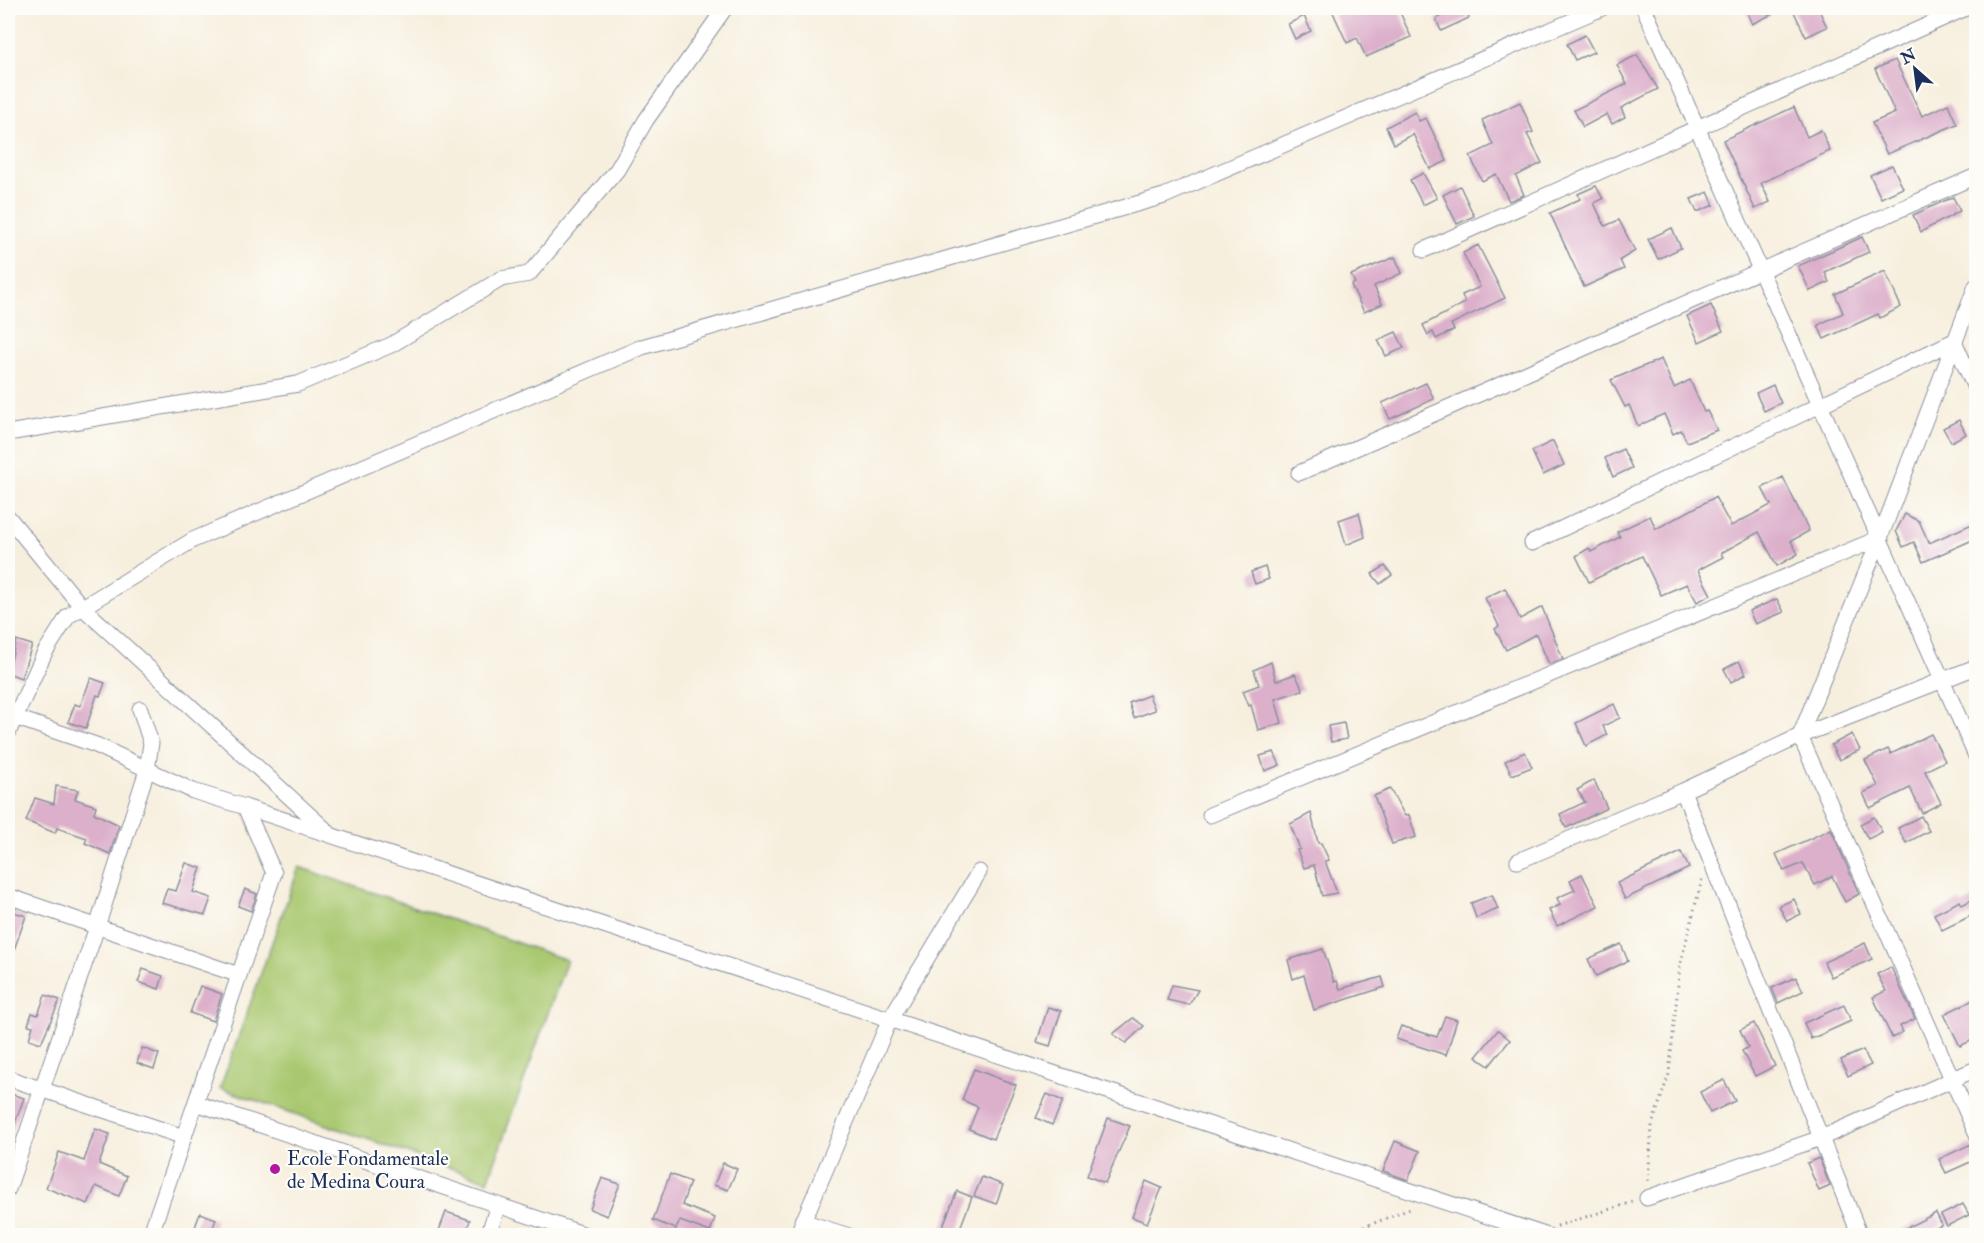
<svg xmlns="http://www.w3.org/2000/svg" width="1984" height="1243" font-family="'IM FELL Double Pica',serif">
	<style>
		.pitch { fill: #a8c76e; stroke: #627b66; stroke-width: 1.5 }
		.building { fill: #dcafca }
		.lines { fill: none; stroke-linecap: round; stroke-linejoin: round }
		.street-casing { stroke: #898f9e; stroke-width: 17 }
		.path { stroke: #898f9e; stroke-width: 3; stroke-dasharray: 1.5 4.5; stroke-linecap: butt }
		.street { stroke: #fff; stroke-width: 15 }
		.poi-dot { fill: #b5179e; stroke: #fdfcf7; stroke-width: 2 }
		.labels { text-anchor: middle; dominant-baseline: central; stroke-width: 4.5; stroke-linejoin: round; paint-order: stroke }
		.poi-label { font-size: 20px; fill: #1b2f5e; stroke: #fdfcf7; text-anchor: start }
	</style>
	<rect width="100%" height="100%" fill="#fdfcf7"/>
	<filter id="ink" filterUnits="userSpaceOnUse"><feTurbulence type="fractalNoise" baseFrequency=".0167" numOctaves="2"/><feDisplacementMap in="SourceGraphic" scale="12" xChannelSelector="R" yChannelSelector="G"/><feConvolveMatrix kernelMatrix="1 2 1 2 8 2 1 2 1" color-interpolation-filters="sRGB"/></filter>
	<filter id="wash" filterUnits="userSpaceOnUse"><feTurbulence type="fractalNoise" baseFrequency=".008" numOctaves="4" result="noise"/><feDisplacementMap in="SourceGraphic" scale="24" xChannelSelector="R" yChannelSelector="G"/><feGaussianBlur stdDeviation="1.35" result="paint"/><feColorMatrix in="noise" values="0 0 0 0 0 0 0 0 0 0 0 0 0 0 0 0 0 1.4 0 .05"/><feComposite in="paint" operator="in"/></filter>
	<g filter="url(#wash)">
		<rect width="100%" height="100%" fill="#f7efde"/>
		<polygon class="pitch" points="299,867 567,960 488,1181 220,1088"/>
		<g id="blocks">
			<g class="building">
				<polygon points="1331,8 1398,8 1411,37 1366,57 1357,38 1347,43"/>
				<polygon points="1442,8 1464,8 1469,18 1441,31 1436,19 1445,14"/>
				<polygon points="1745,8 1785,8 1752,24"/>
				<polygon points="1805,8 1818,8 1827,27 1806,37 1794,12"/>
				<polygon points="1304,16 1311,31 1295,39 1288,24"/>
				<polygon points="1585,35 1594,52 1575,60 1567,44"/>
				<polygon points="1637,55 1658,89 1621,108 1625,117 1612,124 1607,114 1583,127 1574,110 1627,84 1617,65"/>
				<polygon points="1895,60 1922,116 1948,104 1957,124 1887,154 1872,123 1895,113 1875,69"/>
				<polygon points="1520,102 1533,132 1527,134 1542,163 1516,176 1524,195 1509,201 1496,174 1482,181 1470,156 1493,145 1482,120"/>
				<polygon points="1794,107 1807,137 1821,130 1830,151 1761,183 1770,202 1755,209 1723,140"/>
				<polygon points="1415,112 1419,121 1426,118 1447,161 1430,169 1413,134 1394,144 1386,127"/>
				<polygon points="1892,165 1903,188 1881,198 1870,175"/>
				<polygon points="1423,173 1437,198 1423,205 1410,180"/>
				<polygon points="1460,186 1474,216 1457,224 1443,195"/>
				<polygon points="1596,186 1603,199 1594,203 1605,226 1619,220 1635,251 1620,260 1624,269 1584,287 1550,213 1580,199 1578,194"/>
				<polygon points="1708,192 1714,205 1697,212 1691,199"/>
				<polygon points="1953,197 1960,211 1921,232 1913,215"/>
				<polygon points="1672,228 1681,248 1658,259 1648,239"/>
				<polygon points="1862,237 1869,252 1825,272 1829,282 1810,291 1798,266"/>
				<polygon points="1478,245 1505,298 1451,324 1454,330 1436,339 1433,332 1428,335 1423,325 1465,303 1462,295 1480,287 1463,253"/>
				<polygon points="1395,257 1402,273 1374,286 1382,304 1364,312 1351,285 1355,283 1351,275"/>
				<polygon points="1885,271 1901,307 1880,318 1878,314 1824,339 1818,325 1843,313 1835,294"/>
				<polygon points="1711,305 1723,331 1699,342 1687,316"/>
				<polygon points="1396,332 1404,348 1386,356 1378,340"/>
				<polygon points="1661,359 1674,388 1690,380 1704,412 1707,411 1717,430 1687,442 1681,430 1673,434 1664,414 1638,426 1629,405 1625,407 1611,380"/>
				<polygon points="1426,383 1434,399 1390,419 1382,403"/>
				<polygon points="1773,385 1781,403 1764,411 1756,393"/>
				<polygon points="1959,420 1966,434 1951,442 1943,428"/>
				<polygon points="1553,441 1564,465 1543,475 1532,451"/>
				<polygon points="1623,449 1632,468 1613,477 1605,458"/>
				<polygon points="1783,477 1809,531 1791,541 1798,554 1777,566 1759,532 1721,553 1723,557 1698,570 1711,595 1697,602 1687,584 1661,595 1642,556 1589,582 1576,556 1589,548 1591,552 1620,537 1617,532 1650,516 1656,529 1715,497 1731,526 1771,505 1762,488"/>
				<polygon points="1359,513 1365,537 1346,545 1339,520"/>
				<polygon points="1905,514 1919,521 1929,543 1972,524 1977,538 1923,562 1914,542 1903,547 1896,531"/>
				<polygon points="1385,566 1392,575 1380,584 1372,574"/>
				<polygon points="1265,567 1269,579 1255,584 1251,572"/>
				<polygon points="1505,588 1520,619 1542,607 1563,659 1549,664 1536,634 1506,650 1495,629 1499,626 1485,598"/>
				<polygon points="1777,599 1784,612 1755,624 1749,611"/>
				<polygon points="16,640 32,645 21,678 8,673"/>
				<polygon points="1739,661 1746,674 1731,682 1724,669"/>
				<polygon points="1271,662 1276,681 1295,674 1303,690 1275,699 1282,723 1258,730 1251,705 1249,706 1243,691 1259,685 1254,670"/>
				<polygon points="91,678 105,683 100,696 97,695 86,728 68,722 75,704 80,706"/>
				<polygon points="1149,695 1155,710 1134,718 1129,703"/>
				<polygon points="1614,704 1620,718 1603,726 1607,735 1586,746 1576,723"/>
				<polygon points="1344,723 1347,739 1331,742 1328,726"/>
				<polygon points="1852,734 1860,750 1839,760 1831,745"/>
				<polygon points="1931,734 1945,761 1925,771 1941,803 1922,813 1910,788 1870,808 1863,793 1878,786 1865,760 1888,749 1891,754"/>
				<polygon points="1274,752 1280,765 1265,771 1260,756"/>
				<polygon points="1525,752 1532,767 1512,775 1505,761"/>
				<polygon points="1594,780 1607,808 1566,828 1560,814 1585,802 1577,790"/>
				<polygon points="56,786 78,790 75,799 96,806 94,813 119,825 110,854 85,843 87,838 57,828 55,833 26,821 35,798 54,804"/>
				<polygon points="1390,789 1405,816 1409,815 1416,837 1392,844 1374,796"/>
				<polygon points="1311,813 1318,843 1321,843 1329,860 1325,861 1337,893 1322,896 1314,865 1304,868 1297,850 1300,849 1290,824"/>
				<polygon points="1921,816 1929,831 1906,843 1898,828"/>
				<polygon points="1874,817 1882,832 1868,839 1860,824"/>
				<polygon points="1831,829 1859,894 1845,902 1832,876 1815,885 1803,863 1784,871 1776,854"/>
				<polygon points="1681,852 1689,868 1625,899 1617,883"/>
				<polygon points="186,863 201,868 193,892 211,898 205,915 162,903 167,889 176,891"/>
				<polygon points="1582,874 1598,906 1557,926 1549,910 1560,905 1557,898 1575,890 1570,880"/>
				<polygon points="245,889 257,894 251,911 238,906"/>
				<polygon points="1492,895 1498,909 1476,918 1471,903"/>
				<polygon points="1977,897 1977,913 1942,930 1934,914 1960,901 1962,905"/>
				<polygon points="1794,899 1801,914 1787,921 1779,906"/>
				<polygon points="8,910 26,916 9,964 8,964"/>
				<polygon points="1865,943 1872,959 1831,977 1824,962"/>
				<polygon points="1621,944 1628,961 1596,976 1588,959"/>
				<polygon points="1323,949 1334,982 1337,981 1340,989 1382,977 1385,987 1314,1010 1304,975 1293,979 1288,960"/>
				<polygon points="1891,967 1915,1019 1900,1026 1903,1032 1892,1038 1873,997 1886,991 1877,974"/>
				<polygon points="143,969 163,976 159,989 138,982"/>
				<polygon points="1796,977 1803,991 1778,1003 1772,988"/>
				<polygon points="1172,985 1198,990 1189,1005 1167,1000"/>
				<polygon points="200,986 222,994 213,1021 190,1013"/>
				<polygon points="45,995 60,1000 41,1043 29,1039 33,1026 28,1025 32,1013 38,1015"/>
				<polygon points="1977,998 1977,1038 1960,1046 1944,1014"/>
				<polygon points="1844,1005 1851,1021 1811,1039 1804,1023"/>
				<polygon points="1048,1007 1061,1011 1050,1046 1037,1042"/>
				<polygon points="1445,1016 1457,1020 1446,1055 1396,1039 1401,1026 1437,1037"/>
				<polygon points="1133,1018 1144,1026 1126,1043 1113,1034"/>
				<polygon points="1754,1023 1775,1066 1755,1076 1742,1051 1748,1047 1740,1030"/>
				<polygon points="1498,1030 1510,1040 1489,1066 1476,1057"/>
				<polygon points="142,1048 159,1054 154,1069 137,1063"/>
				<polygon points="1863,1050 1871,1065 1848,1076 1841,1060"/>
				<polygon points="974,1069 1016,1085 993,1139 969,1129 978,1107 962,1100"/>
				<polygon points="1724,1080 1735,1101 1710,1113 1700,1092"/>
				<polygon points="8,1093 24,1098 9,1139 8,1139"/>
				<polygon points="1047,1094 1063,1101 1052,1125 1036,1118"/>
				<polygon points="1108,1118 1130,1126 1105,1183 1087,1176"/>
				<polygon points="95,1129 110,1134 99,1164 127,1176 119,1196 96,1186 88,1204 46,1188 59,1152 84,1161"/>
				<polygon points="1395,1141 1420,1151 1408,1180 1383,1171"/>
				<polygon points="1971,1144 1977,1159 1946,1173 1939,1159"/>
				<polygon points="1819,1158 1830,1186 1819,1191 1807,1163"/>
				<polygon points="723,1163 737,1169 728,1190 714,1185"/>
				<polygon points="670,1174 690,1182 682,1205 715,1218 710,1232 680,1221 676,1229 653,1220"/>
				<polygon points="982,1177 1003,1185 996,1204 974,1196"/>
				<polygon points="602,1178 620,1184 607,1216 590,1209"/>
				<polygon points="1146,1181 1162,1188 1147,1223 1132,1217"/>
				<polygon points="957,1191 972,1197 957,1236 939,1236"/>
				<polygon points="1963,1204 1969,1215 1947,1226 1941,1215"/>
				<polygon points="446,1212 470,1220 465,1236 437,1236"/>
				<polygon points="200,1213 216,1219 210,1236 192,1236"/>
				<polygon points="1936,1213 1942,1225 1922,1236 1890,1236"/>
			</g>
		</g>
	</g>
	<g filter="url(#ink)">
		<use href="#blocks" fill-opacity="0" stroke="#898f9e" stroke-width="1.5"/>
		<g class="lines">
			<g class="street-casing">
				<g id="street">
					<polyline points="1644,8 1976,756"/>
					<polyline points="1424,250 1966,8"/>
					<polyline points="1976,286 1880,538 1800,736 1976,1133"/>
					<polyline points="8,433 298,384 391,345 501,279 529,274 617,170 646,120 725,8"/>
					<polyline points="1299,473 1976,176"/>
					<polyline points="8,517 82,607 328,832"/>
					<polyline points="1532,543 1954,341 1976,390"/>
					<polyline points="8,715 96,745 193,791 245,807 274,873 150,1236"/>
					<polyline points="8,733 44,654 68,616 193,540 642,347 1164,196 1602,8"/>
					<polyline points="1683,791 1860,1236"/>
					<polyline points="245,807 1548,1236"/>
					<polyline points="1210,815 1880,538"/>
					<polyline points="1518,861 1683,791 1800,736 1976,667"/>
					<polyline points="8,896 239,975"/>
					<polyline points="8,1078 184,1137"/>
					<polyline points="196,1103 589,1236"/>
					<polyline points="8,1189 97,927 147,770 151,743 140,709"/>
					<polyline points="1647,1198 1821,1138 1976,1069"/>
					<polyline points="802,1221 849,1236"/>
					<polyline points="488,1236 498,1205"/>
					<polyline points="797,1236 890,1019 979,872"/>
				</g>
			</g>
			<g class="path">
				<polyline points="1648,1181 1652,1125 1669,1074 1680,965 1702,879"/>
				<polyline points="1557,1226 1633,1202"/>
				<polyline points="1341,1236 1412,1208"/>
			</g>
			<use href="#street" class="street"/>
		</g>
	</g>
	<circle class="poi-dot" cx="275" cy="1169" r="6"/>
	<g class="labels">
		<g class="poi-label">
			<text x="287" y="1158">Ecole Fondamentale<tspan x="287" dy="23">de Medina Coura</tspan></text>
		</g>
	</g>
	<rect width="1984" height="1243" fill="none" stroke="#fdfcf7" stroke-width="30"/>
	<g transform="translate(1915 69) rotate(332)" stroke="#fdfcf7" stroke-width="4.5" paint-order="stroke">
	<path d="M0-4.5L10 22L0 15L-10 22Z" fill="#1b2f5e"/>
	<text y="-9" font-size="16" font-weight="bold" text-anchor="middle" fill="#1b2f5e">N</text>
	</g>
</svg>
